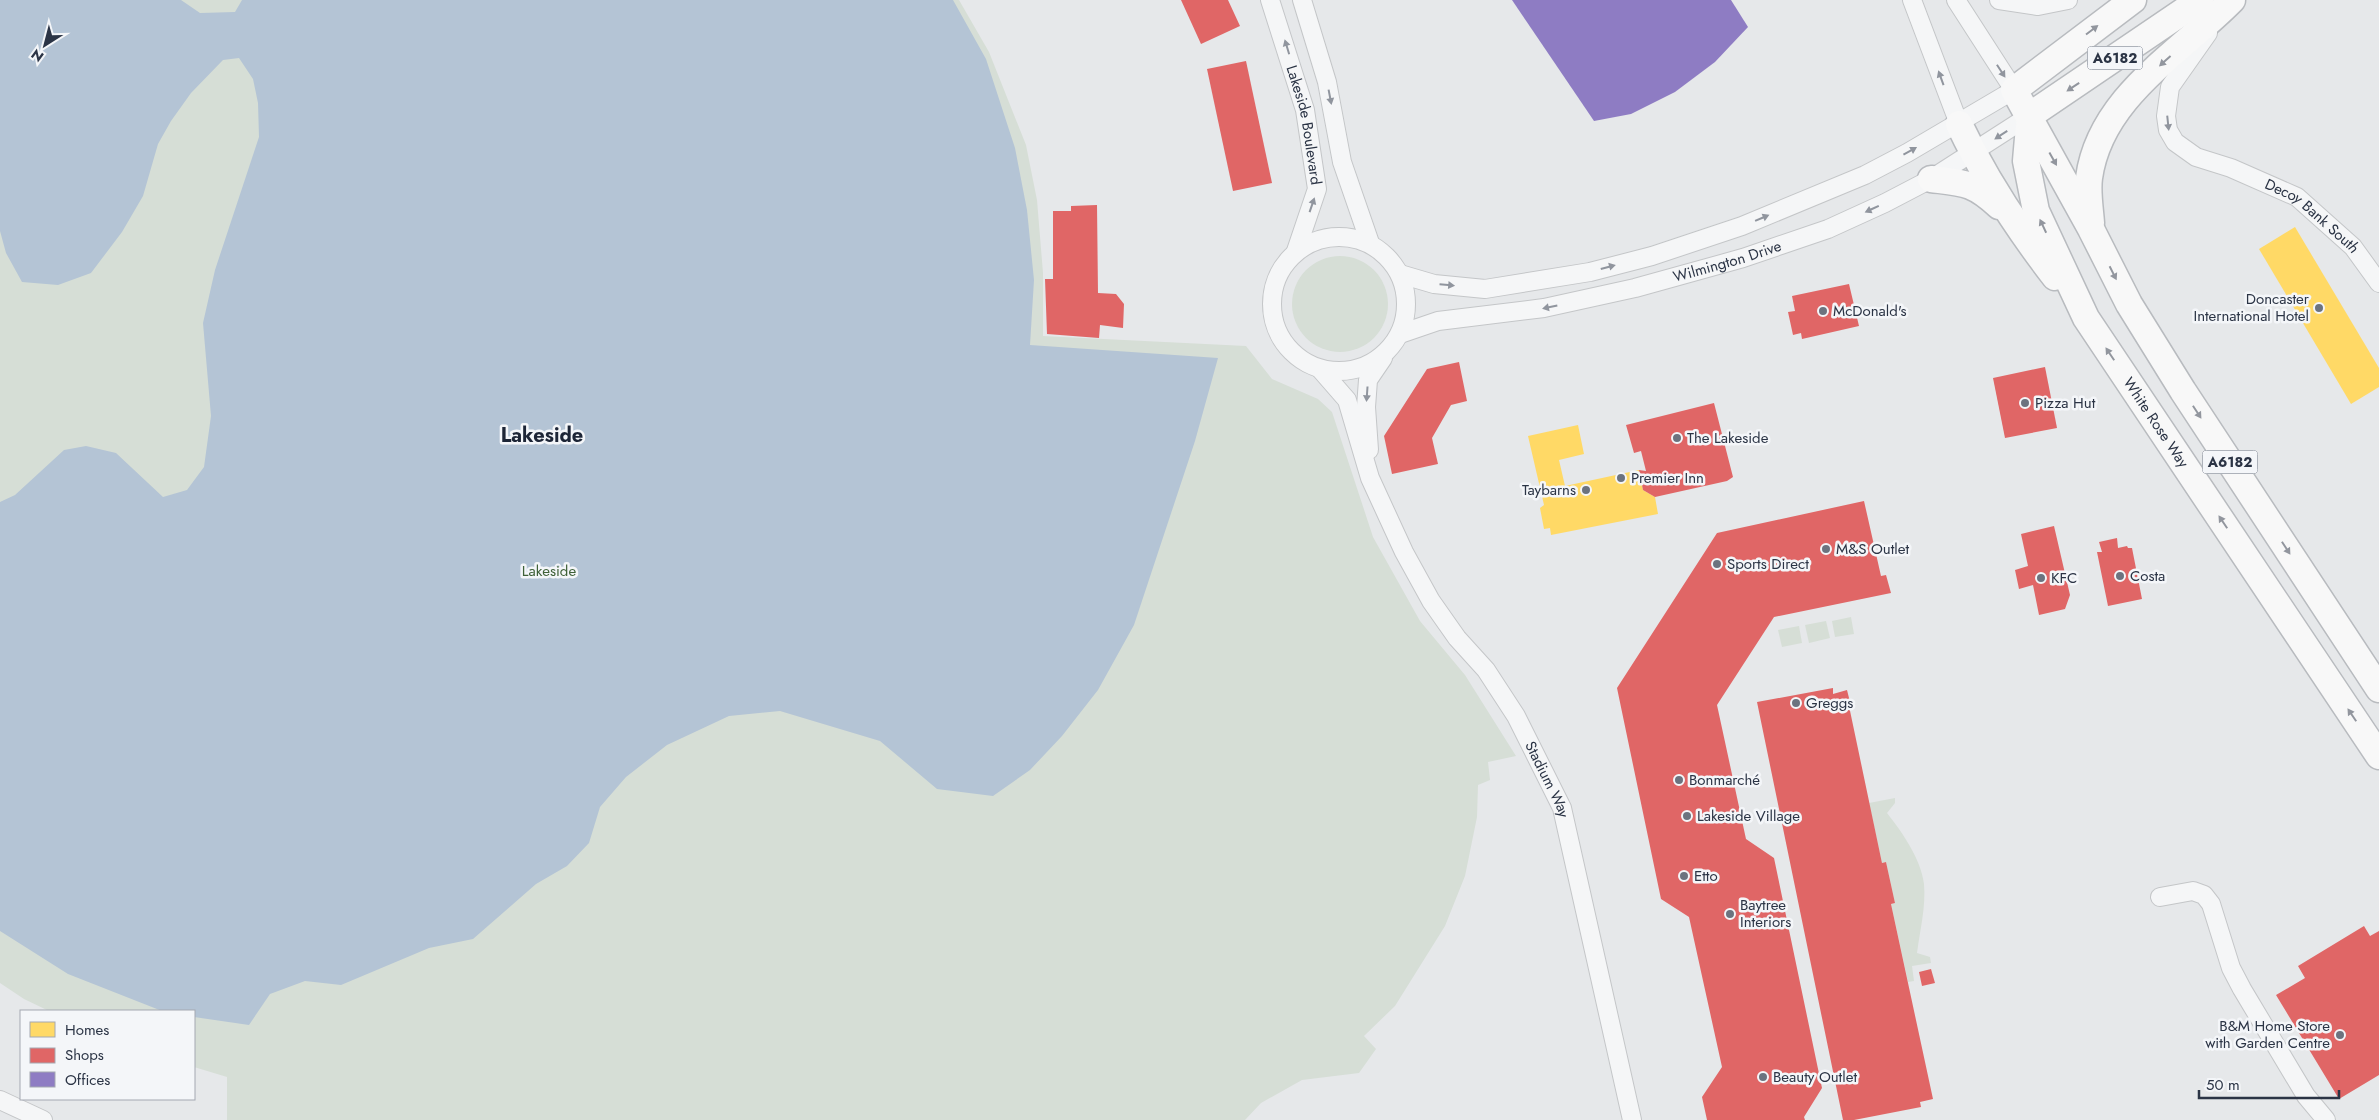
<svg xmlns="http://www.w3.org/2000/svg" width="2379" height="1120" font-family="Jost,sans-serif">
	<style>
		.green { fill: #d6ded6 }
		.water { fill: #b4c4d5 }
		.homes { fill: #ffd966 }
		.shops { fill: #e06666 }
		.offices { fill: #8e7cc3 }
		.lines { fill: none; stroke-linecap: round; stroke-linejoin: round }
		.minor-casing { stroke: #c4c6c8; stroke-width: 20 }
		.highway-casing { stroke: #b8bbbf; stroke-width: 29 }
		.minor { stroke: #f5f6f7; stroke-width: 18 }
		.highway { stroke: #f8f8f8; stroke-width: 26 }
		.oneway { fill: #92969e }
		.oneway2 { fill: #90959e }
		.poi-dot { fill: #6c737f; stroke: #f4f6f9; stroke-width: 2 }
		.labels { text-anchor: middle; dominant-baseline: central; stroke-width: 5; stroke-linejoin: round; paint-order: stroke }
		.shield { fill: #f4f6f9; stroke: #676e7b; stroke-width: 1 }
		.shield-label { font-size: 14px; font-weight: bold; fill: #2b3445 }
		.street-label { font-size: 15px; fill: #2b3445; stroke: #f4f6f9 }
		.poi-label { font-size: 15px; fill: #2b3445; stroke: #f4f6f9; text-anchor: start }
		.park-label { font-size: 15px; fill: #3f6138; stroke: #f4f6f9 }
		.district-label { font-size: 20px; font-weight: bold; fill: #1d2536; stroke: #f4f6f9 }
	</style>
	<rect width="100%" height="100%" fill="#e6e8ea"/>
	<g class="green">
		<polygon points="0,0 959,0 989,52 1026,145 1037,200 1043,273 1043,336 1246,346 1272,379 1318,399 1332,412 1373,537 1420,621 1465,675 1516,756 1488,762 1490,780 1478,785 1477,817 1465,876 1445,926 1395,1006 1364,1036 1376,1049 1359,1073 1302,1080 1261,1103 1245,1120 227,1120 227,1077 194,1067 194,1011 49,1011 24,999 0,983"/>
		<circle cx="1340" cy="304" r="48"/>
		<polygon points="1851,617 1854,634 1835,637 1832,621"/>
		<polygon points="1826,621 1830,638 1809,643 1805,625"/>
		<polygon points="1799,626 1802,643 1782,647 1778,630"/>
		<path d="M 1895,798 L 1895,803 L 1887,813 C 1902,832 1921,859 1924,884 C 1926,907 1920,930 1917,953 L 1930,957 L 1931,963 L 1912,966 L 1914,981 L 1908,982 L 1891,904 L 1895,903 L 1886,862 L 1882,863 L 1869,803 Z"/>
	</g>
	<polygon class="water" points="0,0 181,0 200,13 235,12 242,0 953,0 986,59 1015,148 1027,210 1034,280 1030,345 1218,358 1195,441 1134,625 1098,690 1062,736 1030,770 993,796 937,789 880,741 780,711 729,716 667,745 626,777 600,807 589,843 567,866 536,884 473,939 429,948 341,985 305,981 270,994 249,1025 194,1017 194,1011 162,1011 68,974 0,931 0,502 15,495 64,450 86,446 116,453 163,497 187,490 204,467 211,416 203,323 215,270 259,137 258,103 253,79 239,58 223,60 191,93 171,121 158,144 143,196 122,232 91,273 58,285 22,282 6,253 0,231"/>
	<g class="homes">
		<polygon points="2295,227 2379,368 2379,387 2351,404 2259,249"/>
		<polygon points="1578,425 1584,454 1559,460 1565,486 1639,470 1643,490 1655,497 1658,514 1551,535 1550,528 1544,529 1540,508 1544,505 1528,436"/>
	</g>
	<g class="shops">
		<polygon points="1181,0 1228,0 1240,26 1201,44"/>
		<polygon points="1246,61 1272,183 1233,191 1207,69"/>
		<polygon points="1097,205 1098,293 1116,294 1124,304 1123,328 1100,325 1099,338 1047,334 1045,279 1053,279 1053,211 1071,211 1071,206"/>
		<polygon points="1849,284 1859,326 1802,339 1801,333 1793,335 1788,312 1795,311 1792,296"/>
		<polygon points="1459,362 1467,401 1451,405 1432,438 1438,464 1392,474 1384,436 1427,369"/>
		<polygon points="2045,367 2057,428 2005,438 1993,378"/>
		<polygon points="1714,403 1733,477 1727,481 1655,497 1643,490 1639,470 1646,471 1641,451 1634,453 1626,425"/>
		<polygon points="1864,501 1881,576 1886,575 1891,593 1774,617 1717,705 1746,839 1774,858 1822,1088 1804,1117 1805,1120 1707,1120 1702,1097 1722,1067 1689,917 1661,899 1617,688 1717,533"/>
		<polygon points="2054,526 2070,595 2065,609 2039,615 2033,585 2019,589 2015,570 2028,566 2021,534"/>
		<polygon points="2117,538 2118,548 2127,546 2128,548 2132,548 2142,599 2108,606 2097,552 2102,552 2099,542"/>
		<polygon points="1833,688 1833,694 1847,690 1851,706 1849,706 1882,863 1886,862 1895,903 1891,904 1933,1099 1920,1102 1921,1107 1854,1120 1843,1120 1757,702"/>
		<polygon points="2364,926 2370,936 2379,931 2379,1075 2339,1099 2276,995 2305,978 2298,966"/>
		<polygon points="1931,969 1935,983 1922,986 1919,972"/>
	</g>
	<polygon class="offices" points="1512,0 1731,0 1748,27 1715,62 1675,92 1631,114 1594,121"/>
	<g class="lines">
		<g class="minor-casing">
			<g id="minor">
				<path id="s1" d="M 1270,0 L 1305,110 L 1317,189 L 1296,251"/>
				<polyline points="1302,0 1327,82 1342,162 1370,243"/>
				<polyline points="1912,0 1959,124"/>
				<polyline points="1999,0 2038,6 2068,0"/>
				<path id="s2" d="M 2208,33 L 2170,87 L 2166,116 L 2168,130 L 2175,142 L 2196,157 L 2231,168 L 2297,197 L 2353,247 L 2379,283"/>
				<circle cx="1339" cy="304" r="67"/>
				<polyline points="1400,274 1434,284 1485,289 1590,272 1652,256 1742,226 1865,175 1907,153 2014,90 1956,0"/>
				<path id="s3" d="M 1400,334 L 1438,321 L 1544,308 L 1635,288 L 1743,258 L 1828,229 L 1885,203 L 1931,179 L 2029,116"/>
				<path id="s4" d="M 1320,369 L 1347,400 L 1370,478 L 1404,552 L 1431,601 L 1457,638 L 1486,670 L 1516,716 L 1562,808 L 1632,1120"/>
				<polyline points="1369,450 1366,407 1368,380 1383,358"/>
				<polyline points="2160,897 2193,891 2204,895 2211,904 2231,968 2242,989 2306,1096 2326,1120"/>
				<polyline points="0,1100 43,1120"/>
			</g>
		</g>
		<g class="highway-casing">
			<g id="highway">
				<polyline points="2133,0 2014,90 2091,229 2129,304 2183,391 2379,689"/>
				<path id="s5" d="M 2030,115 L 2026,161 L 2036,211 L 2086,318 L 2379,756"/>
				<polyline points="2029,116 2200,0"/>
				<path d="M 1959,124 C 1985,179 2018,229 2055,277"/>
				<path d="M 1931,179 C 1964,183 1973,182 1999,206"/>
				<path d="M 2091,223 C 2090,209 2087,192 2089,178 C 2100,97 2180,53 2232,0"/>
			</g>
		</g>
		<use href="#minor" class="minor"/>
		<use href="#highway" class="highway"/>
	</g>
	<defs><path id="oneway-solid" d="M-6-.8H1V-3.2L6.5 0L1 3.2V.8H-6Z" transform="scale(1.25)"/></defs>
	<g class="oneway">
		<use href="#oneway-solid" transform="translate(2092 30) rotate(-37)"/>
		<use href="#oneway-solid" transform="translate(2165 61) rotate(138)"/>
		<use href="#oneway-solid" transform="translate(2073 87) rotate(146)"/>
		<use href="#oneway-solid" transform="translate(2053 159) rotate(61)"/>
		<use href="#oneway-solid" transform="translate(2043 226) rotate(-115)"/>
		<use href="#oneway-solid" transform="translate(2113 273) rotate(63)"/>
		<use href="#oneway-solid" transform="translate(2110 354) rotate(-124)"/>
		<use href="#oneway-solid" transform="translate(2197 412) rotate(57)"/>
		<use href="#oneway-solid" transform="translate(2223 522) rotate(-124)"/>
		<use href="#oneway-solid" transform="translate(2286 548) rotate(57)"/>
		<use href="#oneway-solid" transform="translate(2352 715) rotate(-124)"/>
	</g>
	<g class="oneway2">
		<use href="#oneway-solid" transform="translate(1287 47) rotate(-107)"/>
		<use href="#oneway-solid" transform="translate(2001 71) rotate(57)"/>
		<use href="#oneway-solid" transform="translate(1941 78) rotate(-110)"/>
		<use href="#oneway-solid" transform="translate(1330 97) rotate(79)"/>
		<use href="#oneway-solid" transform="translate(2168 123) rotate(84)"/>
		<use href="#oneway-solid" transform="translate(2001 135) rotate(147)"/>
		<use href="#oneway-solid" transform="translate(1910 151) rotate(-29)"/>
		<use href="#oneway-solid" transform="translate(1312 205) rotate(-71)"/>
		<use href="#oneway-solid" transform="translate(1872 209) rotate(155)"/>
		<use href="#oneway-solid" transform="translate(1762 218) rotate(-23)"/>
		<use href="#oneway-solid" transform="translate(1608 267) rotate(-15)"/>
		<use href="#oneway-solid" transform="translate(1447 285) rotate(5)"/>
		<use href="#oneway-solid" transform="translate(1550 307) rotate(168)"/>
		<use href="#oneway-solid" transform="translate(1367 394) rotate(94)"/>
	</g>
	<g class="poi-dot">
		<circle cx="2319" cy="308" r="5"/>
		<circle cx="1823" cy="311" r="5"/>
		<circle cx="2025" cy="403" r="5"/>
		<circle cx="1677" cy="438" r="5"/>
		<circle cx="1621" cy="478" r="5"/>
		<circle cx="1586" cy="490" r="5"/>
		<circle cx="1826" cy="549" r="5"/>
		<circle cx="1717" cy="564" r="5"/>
		<circle cx="2120" cy="576" r="5"/>
		<circle cx="2041" cy="578" r="5"/>
		<circle cx="1796" cy="703" r="5"/>
		<circle cx="1679" cy="780" r="5"/>
		<circle cx="1687" cy="816" r="5"/>
		<circle cx="1684" cy="876" r="5"/>
		<circle cx="1730" cy="914" r="5"/>
		<circle cx="2340" cy="1035" r="5"/>
		<circle cx="1763" cy="1077" r="5"/>
	</g>
	<g class="labels">
		<g class="shield">
			<rect x="2087.5" y="46.5" width="55" height="23" rx="4"/>
			<rect x="2202.5" y="450.5" width="55" height="23" rx="4"/>
		</g>
		<g class="shield-label">
			<text x="2115" y="58">A6182</text>
			<text x="2230" y="462">A6182</text>
		</g>
		<g class="street-label">
			<text stroke="none"><textPath href="#s1" startOffset="130">Lakeside Boulevard</textPath></text>
			<text stroke="none"><textPath href="#s2" startOffset="281">Decoy Bank South</textPath></text>
			<text stroke="none"><textPath href="#s3" startOffset="336">Wilmington Drive</textPath></text>
			<text stroke="none"><textPath href="#s5" startOffset="341">White Rose Way</textPath></text>
			<text stroke="none"><textPath href="#s4" startOffset="474">Stadium Way</textPath></text>
		</g>
		<g class="poi-label">
			<text x="2309" y="299" text-anchor="end">Doncaster<tspan x="2309" dy="17">International Hotel</tspan></text>
			<text x="1833" y="311">McDonald's</text>
			<text x="2035" y="403">Pizza Hut</text>
			<text x="1687" y="438">The Lakeside</text>
			<text x="1631" y="478">Premier Inn</text>
			<text x="1576" y="490" text-anchor="end">Taybarns</text>
			<text x="1836" y="549">M&amp;S Outlet</text>
			<text x="1727" y="564">Sports Direct</text>
			<text x="2130" y="576">Costa</text>
			<text x="2051" y="578">KFC</text>
			<text x="1806" y="703">Greggs</text>
			<text x="1689" y="780">Bonmarché</text>
			<text x="1697" y="816">Lakeside Village</text>
			<text x="1694" y="876">Etto</text>
			<text x="1740" y="905">Baytree<tspan x="1740" dy="17">Interiors</tspan></text>
			<text x="2330" y="1026" text-anchor="end">B&amp;M Home Store<tspan x="2330" dy="17">with Garden Centre</tspan></text>
			<text x="1773" y="1077">Beauty Outlet</text>
		</g>
		<g class="park-label">
			<text x="549" y="571">Lakeside</text>
		</g>
		<g class="district-label">
			<text x="542" y="435">Lakeside</text>
		</g>
	</g>
	<rect x="20" y="1010" width="175" height="90" fill="#f4f6f9" stroke="#a4a8b1"/>
	<rect x="30" y="1022" width="25" height="15" fill="#ffd966" stroke="#a4a8b1"/>
	<text x="65" y="1035" font-size="15" fill="#2b3445">Homes</text>
	<rect x="30" y="1048" width="25" height="15" fill="#e06666" stroke="#a4a8b1"/>
	<text x="65" y="1060" font-size="15" fill="#2b3445">Shops</text>
	<rect x="30" y="1072" width="25" height="15" fill="#8e7cc3" stroke="#a4a8b1"/>
	<text x="65" y="1085" font-size="15" fill="#2b3445">Offices</text>
	<g transform="translate(45 45) rotate(216)" stroke="#f4f6f9" stroke-width="4" paint-order="stroke">
	<path d="M0-4L9 19L0 12L-9 19Z" fill="#2b3445"/>
	<text y="-8" font-size="14" font-weight="bold" text-anchor="middle" fill="#2b3445">N</text>
	</g>
	<path d="M2199 1090v8h140v-8" fill="none" stroke="#2b3445" stroke-width="2.5"/>
	<text x="2206" y="1090" font-size="15" fill="#2b3445" stroke="#f4f6f9" stroke-width="4" paint-order="stroke">50 m</text>
</svg>
